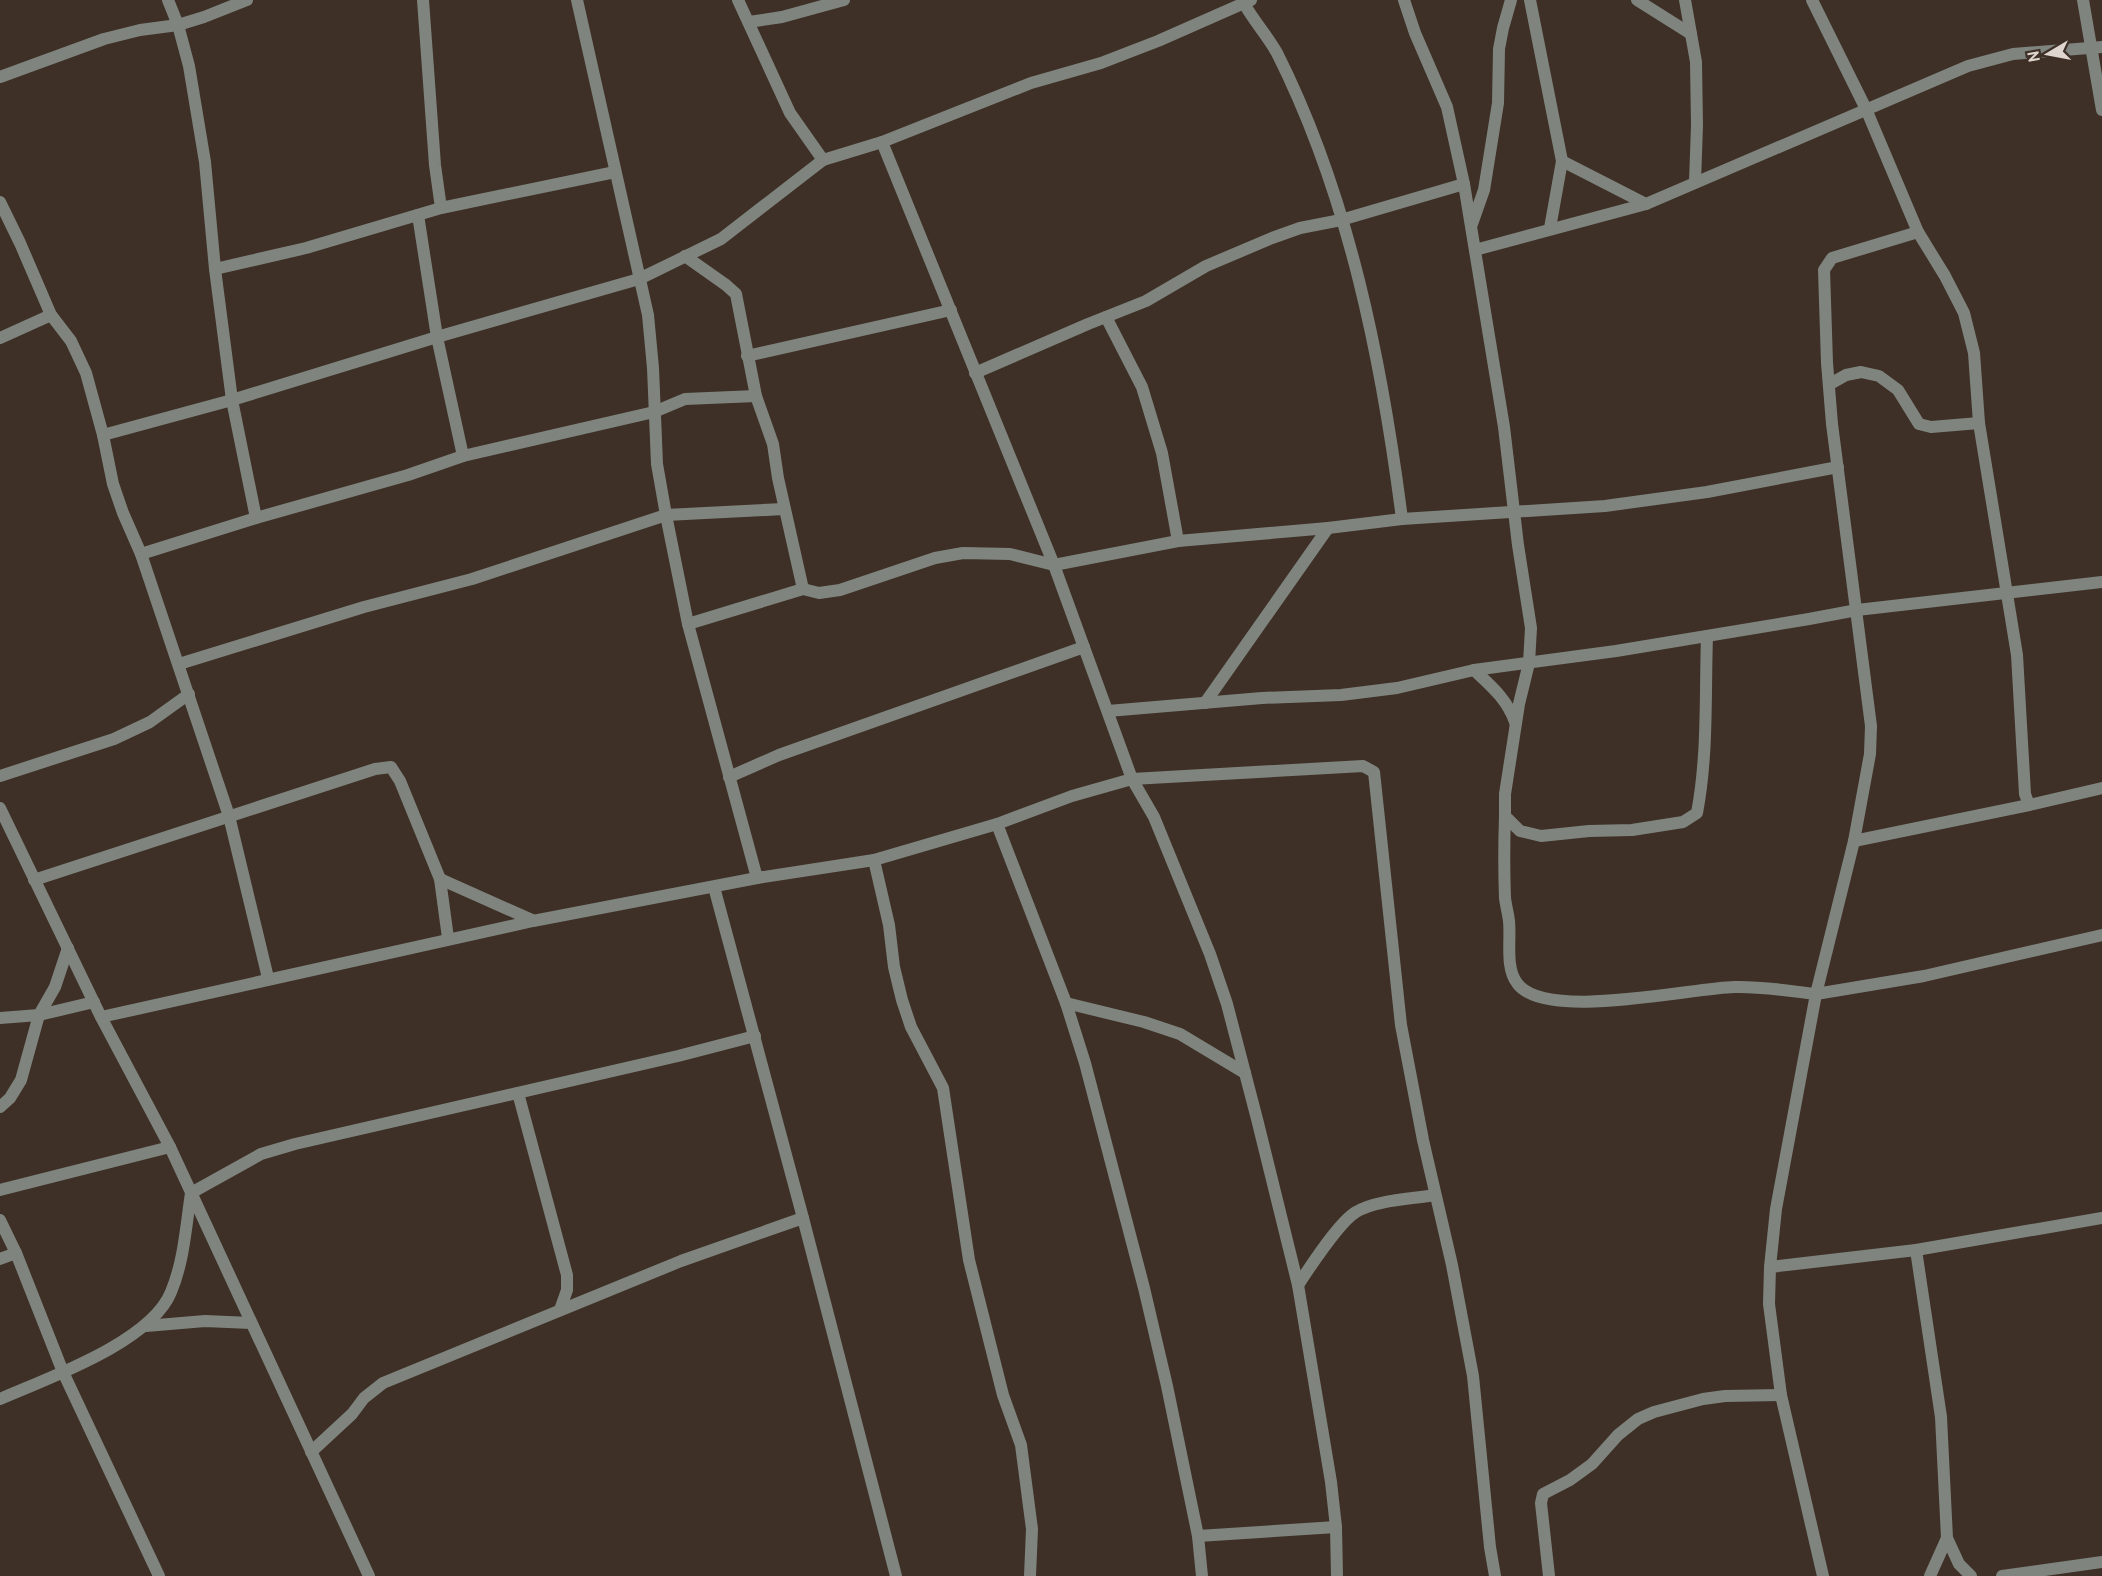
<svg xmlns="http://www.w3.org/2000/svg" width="2102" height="1576" font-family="'PT Sans',sans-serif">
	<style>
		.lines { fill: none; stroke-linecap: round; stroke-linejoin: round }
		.street { stroke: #7f857e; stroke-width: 12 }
	</style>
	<rect width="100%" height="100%" fill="#3e3026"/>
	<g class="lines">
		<g class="street">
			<polyline points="168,0 178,25 189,66 205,162 215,269 232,400 256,518"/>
			<polyline points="423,0 435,165 441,208"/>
			<polyline points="577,0 648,315 653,368 657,464 666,515 688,624 757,878"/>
			<polyline points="738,0 790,113 823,160"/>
			<path d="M 1242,0 C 1252,19 1267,35 1277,53 C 1349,196 1382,362 1402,519"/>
			<path d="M 1404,0 L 1415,33 L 1447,107 L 1464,184 L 1504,427 L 1518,545 L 1531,628 L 1529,663 L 1519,704 L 1505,794 L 1505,816 L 1520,831 L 1541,836 L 1589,831 L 1632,830 L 1683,822 L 1697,813 C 1708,755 1705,695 1707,636"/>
			<polyline points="1530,0 1562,161 1550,228"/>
			<polyline points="1637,0 1691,34"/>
			<polyline points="1685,0 1696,62 1697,125 1695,182"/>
			<polyline points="1812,0 1866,109 1918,232 1832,258 1824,270 1827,363 1832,424 1871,726 1870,754 1854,841 1816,994 1924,976 2102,935"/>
			<polyline points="2083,0 2102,110"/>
			<polyline points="749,22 782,17 844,0"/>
			<polyline points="0,77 104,39 140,30 178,25 204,17 247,0"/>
			<polyline points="882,142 1054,565 1132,779 1154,817 1210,954 1227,1004 1257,1119 1298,1285 1331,1482 1336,1527 1337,1576"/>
			<polyline points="1562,161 1646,204"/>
			<polyline points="0,202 20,243 51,315 71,341 86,373 103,435 113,484 123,513 141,554 229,816 268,978"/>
			<polyline points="418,215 437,337 463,456"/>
			<polyline points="1472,224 1484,190 1498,103 1499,49 1503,28 1511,0"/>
			<polyline points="1918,232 1945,276 1964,313 1974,353 1979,423 2017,655 2025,794 2029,805 2102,788"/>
			<polyline points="1475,250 1646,204 1968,66 2013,54 2102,47"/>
			<polyline points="685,256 726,285 736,294 756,396 773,444 778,478 803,589"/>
			<polyline points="215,269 306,248 441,208 615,172"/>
			<polyline points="1106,317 1142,387 1162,453 1178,541"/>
			<polyline points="0,338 51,315"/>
			<polyline points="747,356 951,310"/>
			<polyline points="975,373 1088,324 1146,301 1206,266 1272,238 1300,228 1341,220 1464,184"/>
			<polyline points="1830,384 1846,375 1861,372 1879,376 1898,390 1919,424 1931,427 1979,423"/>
			<polyline points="103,435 232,400 437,337 639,279 721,239 823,160 882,142 1031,83 1101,63 1158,41 1251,0"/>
			<polyline points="141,554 256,518 408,475 463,456 654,412 685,399 756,396"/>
			<polyline points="688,624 803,589 819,593 840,590 935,558 963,553 1010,554 1054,565 1178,541 1328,528 1402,519 1605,506 1707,492 1838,467"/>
			<polyline points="179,664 364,607 472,579 666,515 784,509"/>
			<path d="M 1474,670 C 1491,686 1507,699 1515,722"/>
			<polyline points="1205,703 1328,528"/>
			<polyline points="1108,711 1262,698 1341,695 1397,688 1474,670 1616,651 1809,619 1857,610 2102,582"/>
			<polyline points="0,776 114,739 150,722 189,694"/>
			<polyline points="729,777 779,755 1084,647"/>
			<polyline points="0,808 101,1017 170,1147 369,1576"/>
			<path d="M 1505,816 C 1504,844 1504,871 1505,898 C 1506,906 1508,913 1509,921 C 1511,940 1505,967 1517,983 C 1544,1022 1691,988 1734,987 C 1761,986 1789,991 1816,994 L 1776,1209 L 1770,1267 L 1769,1304 L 1781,1395 L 1823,1576"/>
			<polyline points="997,824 1066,1003 1085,1063 1144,1288 1167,1386 1198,1536 1202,1576"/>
			<polyline points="1854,841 2029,805"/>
			<polyline points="874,860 889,925 894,967 902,1000 911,1027 943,1088 969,1260 1003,1395 1021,1445 1032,1529 1030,1576"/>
			<polyline points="440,879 532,920"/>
			<polyline points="34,880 375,769 391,767 400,781 440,879 448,938"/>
			<polyline points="714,887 803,1218 896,1576"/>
			<polyline points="1066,1003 1144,1022 1180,1034 1245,1073"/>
			<polyline points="101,1017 533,921 757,878 874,860 997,824 1072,796 1132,779 1363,766 1374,772 1401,1025 1423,1140 1452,1265 1473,1376 1490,1547 1495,1576"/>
			<polyline points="0,1018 39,1015 94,1002"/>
			<polyline points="518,1093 567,1275 567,1290 560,1310"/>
			<polyline points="0,1107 10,1098 21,1080 39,1015 55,987 68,948"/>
			<polyline points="0,1190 170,1147"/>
			<polyline points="0,1220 16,1253 63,1372 159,1576"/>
			<polyline points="1916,1250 1941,1417 1947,1538 1959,1564 1971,1576"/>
			<polyline points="0,1259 16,1253"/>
			<polyline points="1770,1267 1916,1250 2102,1218"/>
			<path d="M 1298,1285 C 1310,1267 1339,1222 1356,1212 C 1375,1200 1412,1199 1435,1195"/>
			<polyline points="146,1326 205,1321 251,1323"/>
			<path d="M 0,1399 C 48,1378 151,1342 171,1292 C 184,1261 186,1226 191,1193 L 261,1154 L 295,1144 L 678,1056 L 755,1036"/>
			<polyline points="311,1452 352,1414 364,1398 383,1383 681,1261 803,1218"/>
			<polyline points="1198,1536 1336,1527"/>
			<polyline points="1549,1576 1541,1503 1543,1494 1570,1480 1592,1464 1618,1435 1638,1419 1654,1412 1703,1399 1725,1396 1781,1395"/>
			<polyline points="1930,1576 1947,1538"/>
			<polyline points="2002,1576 2102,1562"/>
		</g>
	</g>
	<g transform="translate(2048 54) rotate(260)" stroke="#3e3026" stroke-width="4.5" paint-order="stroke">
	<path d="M0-4.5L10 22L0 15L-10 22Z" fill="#dfd6cf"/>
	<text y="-9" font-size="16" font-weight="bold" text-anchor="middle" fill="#dfd6cf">N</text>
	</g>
</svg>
